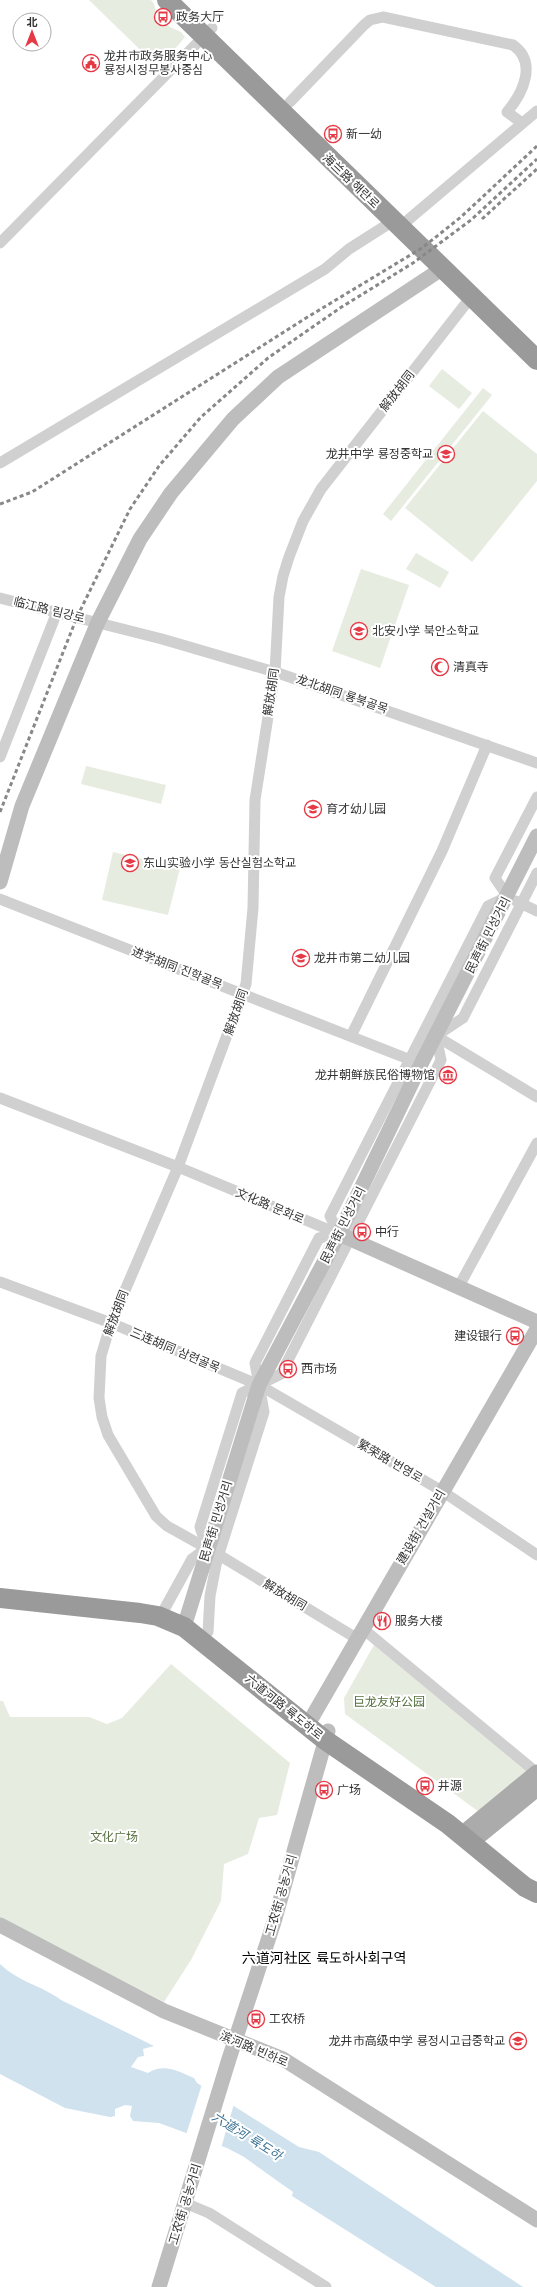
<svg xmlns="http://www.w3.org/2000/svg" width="537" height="2287" font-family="'DejaVu Sans','Noto Sans SC','Noto Sans KR',sans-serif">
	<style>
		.green { fill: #e6ecdf }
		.water { fill: #cfe2ee }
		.pier { fill: #fff }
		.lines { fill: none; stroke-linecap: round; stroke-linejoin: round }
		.street { stroke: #d0d0d0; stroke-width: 11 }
		.secondary { stroke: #bdbdbd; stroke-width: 15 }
		.primary { stroke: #ababab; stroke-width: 17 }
		.highway { stroke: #9a9a9a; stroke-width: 20 }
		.rail { stroke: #888; stroke-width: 3; stroke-dasharray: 4 3; stroke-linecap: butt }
		.labels { text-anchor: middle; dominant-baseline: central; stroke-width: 4; stroke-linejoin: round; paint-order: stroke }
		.poi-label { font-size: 12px; fill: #333; stroke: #fff; text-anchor: start }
		.street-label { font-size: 12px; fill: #333; stroke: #fff }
		.park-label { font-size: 12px; fill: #56703f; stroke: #fff }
		.water-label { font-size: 13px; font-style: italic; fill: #3f7597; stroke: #fff }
		.quarter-label { font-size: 14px; fill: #000; stroke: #fff }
	</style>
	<rect width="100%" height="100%" fill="#fff"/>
	<g class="green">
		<polygon points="89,0 151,0 154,4 156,12 170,27 181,32 185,37 159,68"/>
		<polygon points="442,369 472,393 459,409 429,386"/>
		<polygon points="483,388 492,395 391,521 383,514"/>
		<polygon points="483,411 537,454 537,481 472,562 405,508"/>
		<polygon points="416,553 449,572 440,588 406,569"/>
		<polygon points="361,569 409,585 380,668 332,651"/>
		<polygon points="86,766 166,785 161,804 81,784"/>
		<polygon points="113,852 180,868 168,915 102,900"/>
		<polygon points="374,1645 530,1774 486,1817 345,1714 344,1698"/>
		<polygon points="171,1664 290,1763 277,1815 259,1818 248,1854 224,1864 221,1901 191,1960 164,2002 0,1918 0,1701 3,1701 10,1717 89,1717 107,1724 122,1718"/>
	</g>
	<path class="water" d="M 0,1964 C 20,1983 41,1985 61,2000 L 154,2046 L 143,2049 L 144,2056 L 138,2057 L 131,2067 L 148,2073 C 164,2063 177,2071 194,2078 L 197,2083 L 299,2147 L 319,2152 L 523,2287 L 436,2287 L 292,2196 L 293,2192 L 244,2157 L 227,2148 L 159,2123 L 133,2121 L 130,2116 L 132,2106 L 125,2105 L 115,2109 L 115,2116 L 110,2117 L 65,2108 L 0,2074 Z"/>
	<polygon class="pier" points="202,2084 234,2104 221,2148 186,2135"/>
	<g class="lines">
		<g class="street">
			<path d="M 290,102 L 364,25 L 370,20 L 383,17 L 513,45 C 537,62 524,92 507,112 L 522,123"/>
			<polyline points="408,220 537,111"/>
			<polyline points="0,243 212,28"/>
			<polyline points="0,463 325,269 349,249 393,221"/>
			<polyline points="0,598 162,639 275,672 537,763"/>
			<polyline points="0,757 57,612"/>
			<polyline points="508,897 495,878 537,797"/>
			<polyline points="0,899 421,1064"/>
			<polyline points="516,901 537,911"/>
			<polyline points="351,1036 442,851 487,745"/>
			<polyline points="436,1036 463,1018 537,873"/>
			<polyline points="436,1036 537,1097"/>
			<polyline points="0,1098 178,1167 339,1234"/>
			<polyline points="339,1234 330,1216 488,906 507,897"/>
			<polyline points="0,1282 111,1323 259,1385 442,1491 537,1555"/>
			<polyline points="458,1288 537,1143"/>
			<polyline points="207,1548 200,1527 242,1393 281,1374 441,1060 436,1036"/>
			<polyline points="165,1608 192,1559 207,1548"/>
			<polyline points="362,1628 537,1773"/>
			<polyline points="208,1632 210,1596 217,1560 264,1412 255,1363 319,1238 339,1234"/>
			<polyline points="356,1638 219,1555 167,1526 156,1516 108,1435 102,1417 99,1398 101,1356 111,1323 178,1167 246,984 253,908 255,800 275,672 279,597 283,576 289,557 303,521 321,489 471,297"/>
			<polyline points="185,2203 209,2213 326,2287"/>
		</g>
		<g class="secondary">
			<polyline points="0,882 22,806 98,622 140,539 171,493 233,419 278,377 443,268"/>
			<polyline points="339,1234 537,1322"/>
			<polyline points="184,1627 259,1385 339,1234 421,1064 537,836"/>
			<polyline points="307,1726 537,1329"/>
			<polyline points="0,1925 164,2011 283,2059 537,2220"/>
			<polyline points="159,2287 229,2059 274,1922 328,1731"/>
		</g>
		<polyline class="primary" points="537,1773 469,1829 468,1839 477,1837 537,1788"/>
		<g class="highway">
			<polyline points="167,0 537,360"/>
			<polyline points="0,1598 140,1613 158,1616 184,1627 325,1740 448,1824 525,1887 537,1893"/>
		</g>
		<g class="rail">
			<polyline points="482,219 537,169"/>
			<polyline points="0,504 32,492 306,318 422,248 461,217 537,146"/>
			<polyline points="0,812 77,617 130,509 159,466 201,417 268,358 340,308 413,263 440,243 471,220 537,159"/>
		</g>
	</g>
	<defs>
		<g id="bus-ring" transform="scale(0.9)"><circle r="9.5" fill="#fff" stroke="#e63946" stroke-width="1.5"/><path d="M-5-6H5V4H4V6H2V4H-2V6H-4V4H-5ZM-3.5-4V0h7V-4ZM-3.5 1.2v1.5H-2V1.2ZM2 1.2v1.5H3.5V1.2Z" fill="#e63946"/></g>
		<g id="civic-ring" transform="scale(0.9)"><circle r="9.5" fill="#fff" stroke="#e63946" stroke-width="1.5"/><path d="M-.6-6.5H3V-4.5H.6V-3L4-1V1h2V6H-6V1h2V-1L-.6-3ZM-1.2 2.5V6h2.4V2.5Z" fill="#e63946"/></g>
		<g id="school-ring" transform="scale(0.9)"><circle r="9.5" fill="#fff" stroke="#e63946" stroke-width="1.5"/><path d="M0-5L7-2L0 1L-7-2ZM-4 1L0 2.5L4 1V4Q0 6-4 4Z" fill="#e63946"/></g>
		<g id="mosque-ring" transform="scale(0.9)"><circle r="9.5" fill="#fff" stroke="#e63946" stroke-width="1.5"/><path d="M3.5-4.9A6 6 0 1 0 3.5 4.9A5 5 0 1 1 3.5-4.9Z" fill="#e63946"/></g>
		<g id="museum-ring" transform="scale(0.9)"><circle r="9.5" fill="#fff" stroke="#e63946" stroke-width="1.5"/><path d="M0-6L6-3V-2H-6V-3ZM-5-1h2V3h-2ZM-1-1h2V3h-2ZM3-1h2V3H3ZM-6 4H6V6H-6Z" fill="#e63946"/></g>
		<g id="restaurant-ring" transform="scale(0.9)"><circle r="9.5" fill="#fff" stroke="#e63946" stroke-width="1.5"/><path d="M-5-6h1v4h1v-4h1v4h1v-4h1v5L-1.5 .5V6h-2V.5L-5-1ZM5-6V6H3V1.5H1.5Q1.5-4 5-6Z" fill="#e63946"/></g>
	</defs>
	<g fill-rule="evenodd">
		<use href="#bus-ring" x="163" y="17"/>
		<use href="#civic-ring" x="91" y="63"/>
		<use href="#bus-ring" x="333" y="134"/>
		<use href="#school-ring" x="446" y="454"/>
		<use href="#school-ring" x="359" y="631"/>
		<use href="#mosque-ring" x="440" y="667"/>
		<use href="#school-ring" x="313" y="809"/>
		<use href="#school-ring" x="130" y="863"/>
		<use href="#school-ring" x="301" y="958"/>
		<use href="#museum-ring" x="448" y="1075"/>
		<use href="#bus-ring" x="362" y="1232"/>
		<use href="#bus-ring" x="515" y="1336"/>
		<use href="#bus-ring" x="288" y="1369"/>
		<use href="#restaurant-ring" x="382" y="1621"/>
		<use href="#bus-ring" x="425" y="1786"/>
		<use href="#bus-ring" x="324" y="1790"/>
		<use href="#bus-ring" x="256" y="2019"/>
		<use href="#school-ring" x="518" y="2041"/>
	</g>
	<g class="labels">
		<g class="poi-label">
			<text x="176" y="17">政务大厅</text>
			<text x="104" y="56">龙井市政务服务中心<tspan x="104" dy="14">룡정시정무봉사중심</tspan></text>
			<text x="346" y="134">新一幼</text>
			<text x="433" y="454" text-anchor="end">龙井中学 룡정중학교</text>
			<text x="372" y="631">北安小学 북안소학교</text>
			<text x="453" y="667">清真寺</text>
			<text x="326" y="809">育才幼儿园</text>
			<text x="143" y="863">东山实验小学 동산실험소학교</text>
			<text x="314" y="958">龙井市第二幼儿园</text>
			<text x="435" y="1075" text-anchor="end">龙井朝鲜族民俗博物馆</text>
			<text x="375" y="1232">中行</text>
			<text x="502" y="1336" text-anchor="end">建设银行</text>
			<text x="301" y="1369">西市场</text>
			<text x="395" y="1621">服务大楼</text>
			<text x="438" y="1786">井源</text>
			<text x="337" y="1790">广场</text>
			<text x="269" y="2019">工农桥</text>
			<text x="505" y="2041" text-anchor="end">龙井市高级中学 룡정시고급중학교</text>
		</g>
		<g class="street-label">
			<text transform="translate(351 181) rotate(44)">海兰路 해란로</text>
			<text transform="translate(397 391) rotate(-52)">解放胡同</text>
			<text transform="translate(49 610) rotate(14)">临江路 림강로</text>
			<text transform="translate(271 692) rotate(-82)">解放胡同</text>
			<text transform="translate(342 694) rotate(19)">龙北胡同 룡북골목</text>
			<text transform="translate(488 935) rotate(-63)">民声街 민성거리</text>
			<text transform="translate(177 968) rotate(21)">进学胡同 진학골목</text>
			<text transform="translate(236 1012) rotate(-70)">解放胡同</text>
			<text transform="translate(270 1206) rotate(23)">文化路 문화로</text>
			<text transform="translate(343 1225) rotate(-63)">民声街 민성거리</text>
			<text transform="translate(116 1313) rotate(-69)">解放胡同</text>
			<text transform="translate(175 1350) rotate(23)">三连胡同 삼련골목</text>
			<text transform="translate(390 1461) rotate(30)">繁荣路 번영로</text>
			<text transform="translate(216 1521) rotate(-73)">民声街 민성거리</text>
			<text transform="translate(421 1527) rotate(-60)">建设街 건설거리</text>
			<text transform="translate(285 1595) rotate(31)">解放胡同</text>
			<text transform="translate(284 1707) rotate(39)">六道河路 륙도하로</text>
			<text transform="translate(281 1895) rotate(-74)">工农街 공농거리</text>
			<text transform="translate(254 2049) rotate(23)">滨河路 빈하로</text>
			<text transform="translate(185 2204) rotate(-73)">工农街 공농거리</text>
		</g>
		<g class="park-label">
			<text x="389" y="1702">巨龙友好公园</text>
			<text x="114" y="1837">文化广场</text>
		</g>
		<g class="water-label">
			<text transform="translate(247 2136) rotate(32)">六道河 륙도하</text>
		</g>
		<g class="quarter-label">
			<text x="324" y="1958">六道河社区 륙도하사회구역</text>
		</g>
	</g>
	<g transform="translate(32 32)"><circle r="19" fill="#ffffff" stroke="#adadad"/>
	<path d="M0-3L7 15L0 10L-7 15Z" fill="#e63946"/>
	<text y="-6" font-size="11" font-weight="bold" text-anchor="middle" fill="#333333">北</text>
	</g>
</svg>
